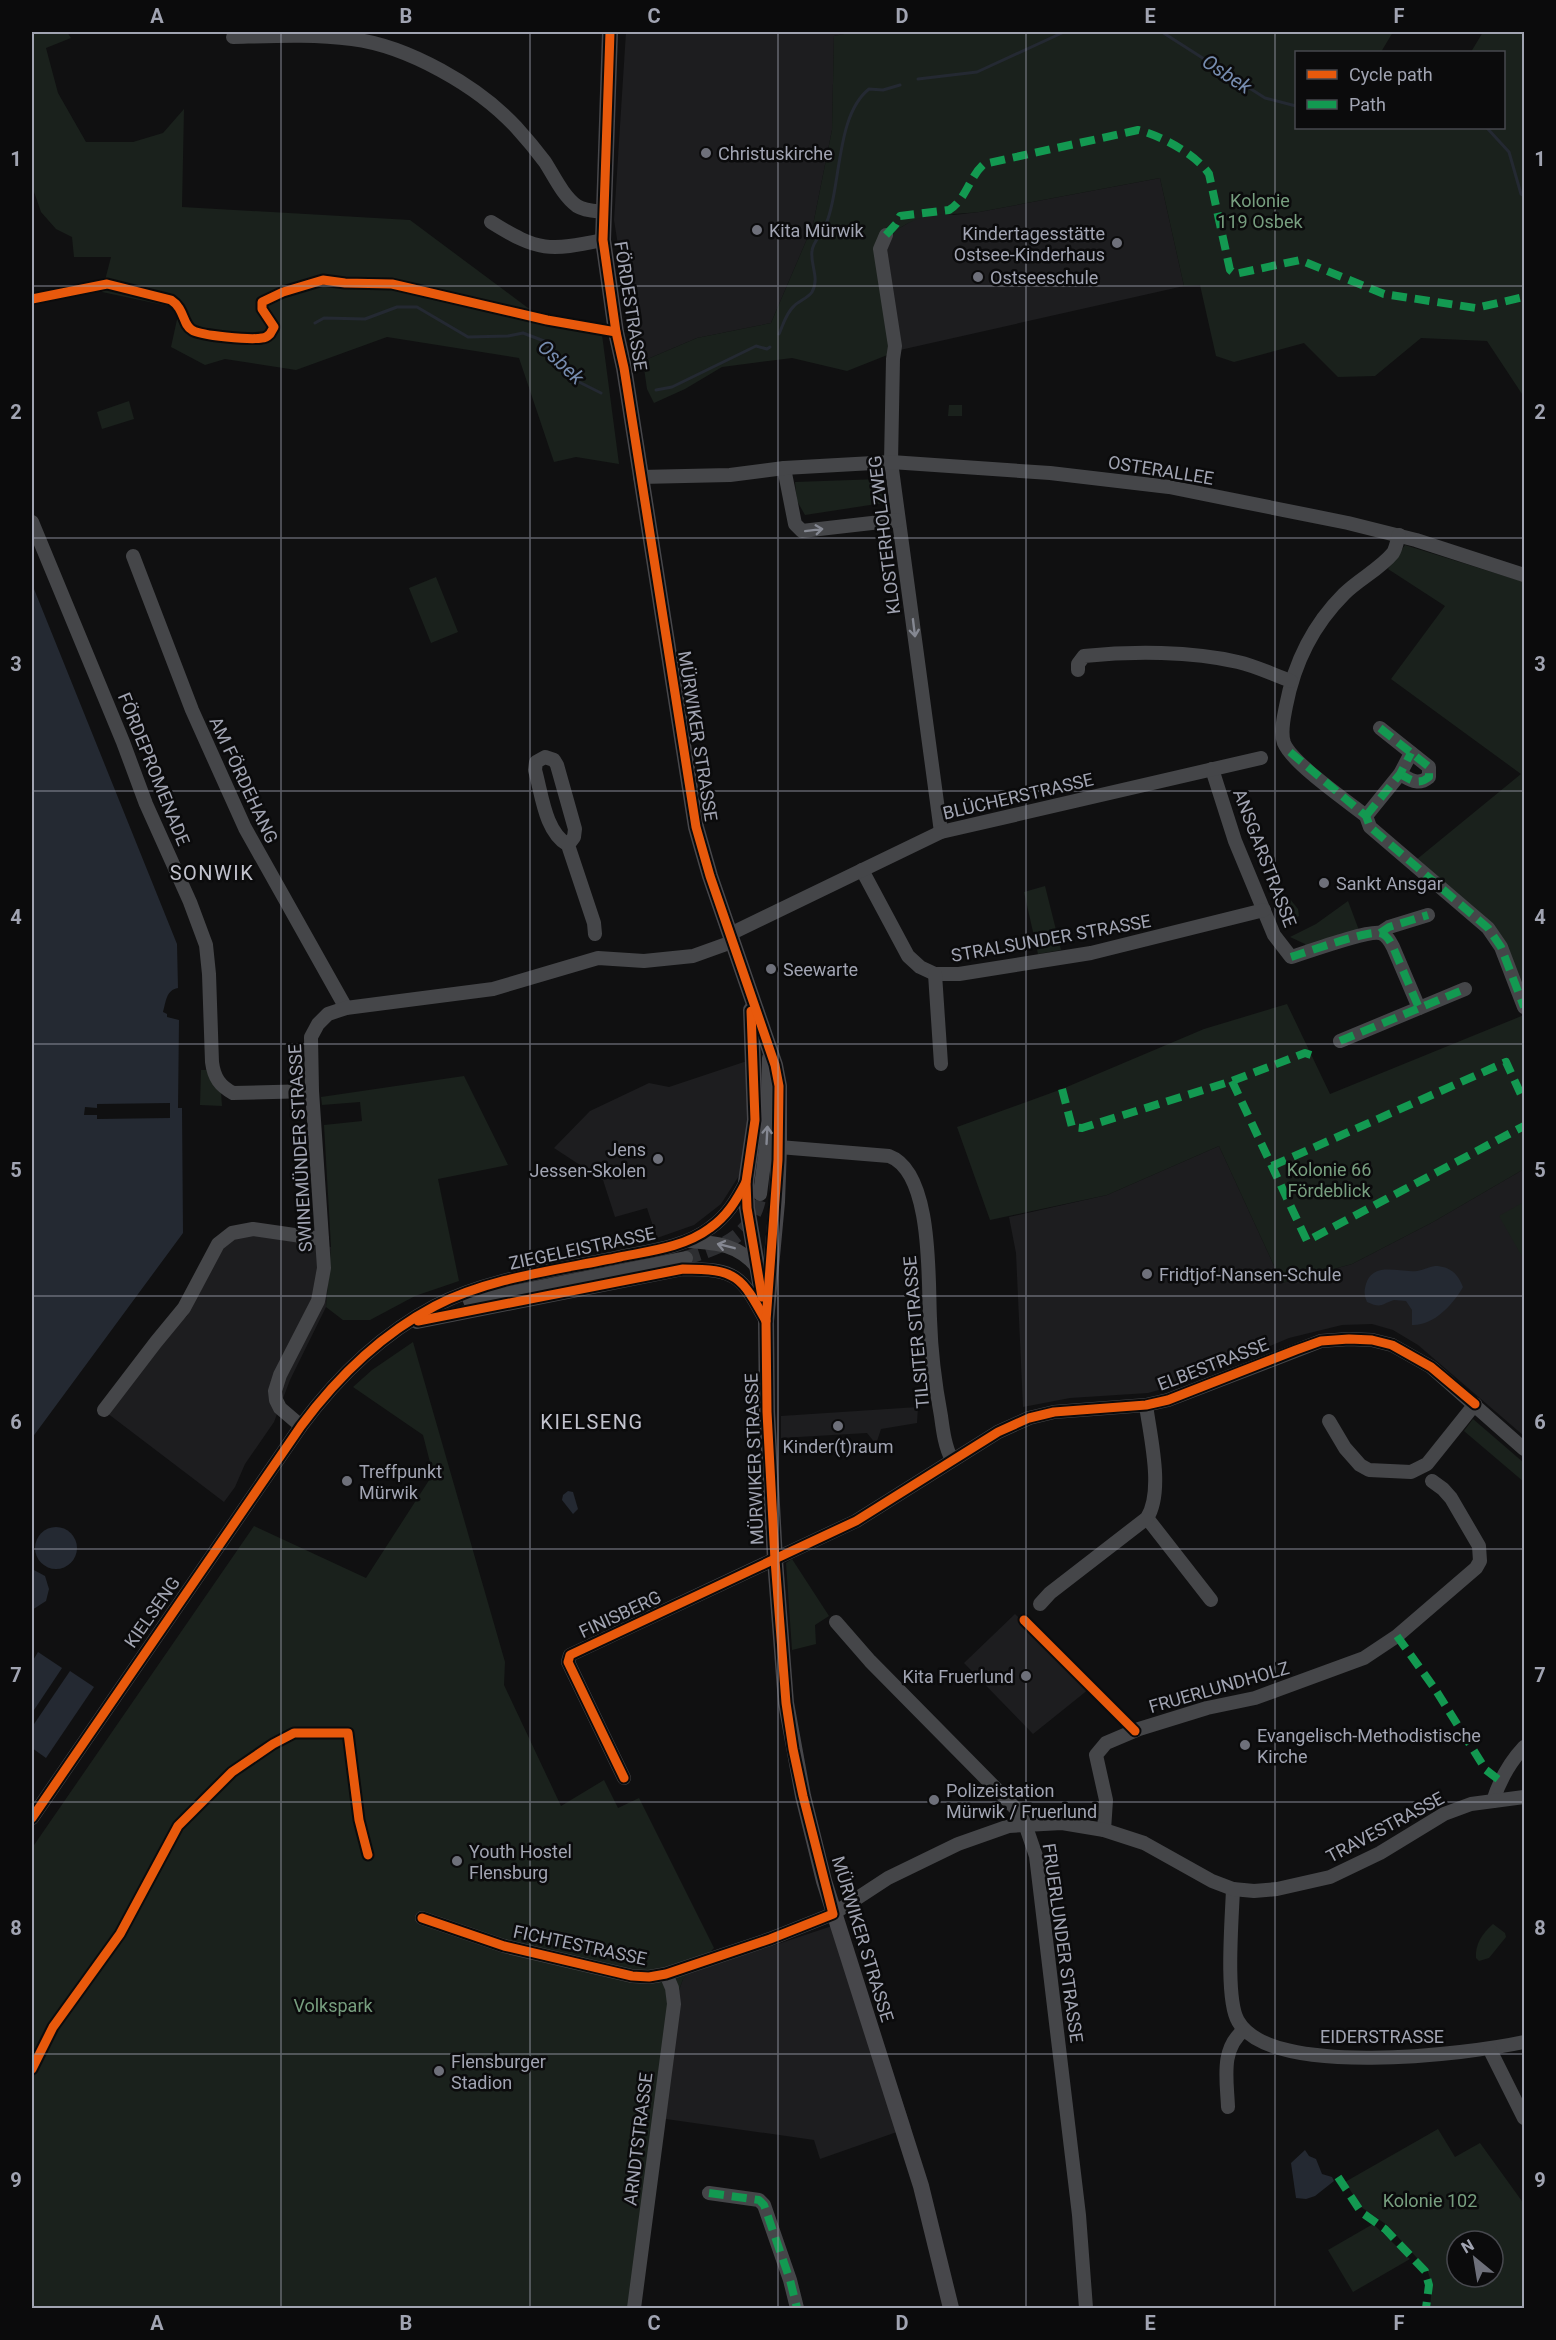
<svg xmlns="http://www.w3.org/2000/svg" width="1556" height="2340" font-family="Roboto,sans-serif">
	<style>
		.built { fill: #1d1d1f }
		.green { fill: #1a211c; fill-rule: evenodd }
		.water { fill: #242932 }
		.pier { fill: #101011 }
		.lines { fill: none; stroke-linecap: round; stroke-linejoin: round }
		.stream { stroke: #242932; stroke-width: 3 }
		.minor-tunnel { stroke: #2d2e31; stroke-width: 14; stroke-dasharray: 14 7; stroke-linecap: butt }
		.minor { stroke: #454649; stroke-width: 14 }
		.major { stroke: #47474b; stroke-width: 16 }
		.quiet { stroke: #139951; stroke-width: 8; stroke-dasharray: 15 8; stroke-linecap: butt }
		.cycleway-casing { stroke: #0b0b0c; stroke-width: 13 }
		.cycleway { stroke: #e8590c; stroke-width: 9 }
		.oneway { stroke: #858892 }
		.grid { fill: none; stroke: #a1a4b2; stroke-width: 1.5; stroke-opacity: 0.55 }
		.poi-dot { fill: #6e707a; stroke: #0b0b0c; stroke-width: 2 }
		.labels { text-anchor: middle; dominant-baseline: central; stroke-width: 5; stroke-linejoin: round; paint-order: stroke }
		.poi-label { font-size: 18px; fill: #a1a4b2; stroke: #0b0b0c; text-anchor: start }
		.park-label { font-size: 18px; fill: #779e7f; stroke: #0b0b0c }
		.street-label { font-size: 18px; fill: #a1a4b2; stroke: #0b0b0c }
		.water-label { font-size: 20px; font-style: italic; fill: #768caf; stroke: #0b0b0c }
		.neighbourhood-label { font-size: 20px; letter-spacing: 1.5px; fill: #c2c3ce; stroke: #0b0b0c }
		.neatline { fill: none; stroke: #a1a4b2; stroke-width: 2 }
		.grid-label { font-size: 20px; text-anchor: middle; font-weight: bold; fill: #a1a4b2 }
	</style>
	<rect width="100%" height="100%" fill="#101011"/>
	<g class="built">
		<polygon points="626,32 854,32 834,36 832,130 813,225 771,323 697,338 643,361 621,264 614,220"/>
		<polygon points="1160,178 1184,286 900,350 883,244 895,231 916,218 942,213 954,215 979,212"/>
		<polygon points="747,1061 751,1109 742,1171 721,1204 694,1225 657,1238 647,1208 615,1217 603,1180 554,1148 590,1111 649,1083 669,1087"/>
		<polygon points="1219,1146 1282,1283 1352,1264 1433,1222 1524,1169 1524,1436 1418,1345 1393,1330 1372,1324 1342,1325 1289,1338 1180,1384 1148,1393 1070,1398 1023,1407 1016,1253 1009,1217 1107,1195"/>
		<polygon points="244,1234 331,1247 326,1307 290,1380 274,1422 245,1464 235,1487 224,1502 107,1413 164,1337 187,1316 216,1256 225,1244"/>
		<polygon points="918,1407 917,1423 881,1429 876,1444 867,1433 781,1438 781,1416"/>
		<polygon points="1015,1614 1089,1689 1033,1734 964,1663"/>
		<polygon points="841,1923 911,2127 820,2159 814,2140 659,2118 674,2004 683,1979 687,1974"/>
	</g>
	<g class="green">
		<polygon points="32,32 67,32 71,38 46,48 58,93 86,142 133,142 163,133 184,109 182,207 410,220 536,314 601,327 619,464 576,457 554,462 519,358 387,337 296,370 225,359 205,365 171,347 178,315 173,307 102,292 111,257 74,257 72,237 56,229 41,212 32,186"/>
		<path d="M 854,32 L 1393,32 L 1381,52 L 1296,52 L 1296,128 L 1504,128 L 1504,52 L 1471,52 L 1483,32 L 1524,32 L 1524,397 L 1487,341 L 1421,338 L 1375,376 L 1338,377 L 1304,343 L 1234,362 L 1216,356 L 1200,285 L 1184,286 L 1160,178 L 979,212 C 937,217 915,208 883,244 L 900,350 L 847,371 L 792,358 L 722,367 L 685,389 L 654,403 L 647,389 L 643,361 L 697,338 L 771,323 L 813,225 L 832,130 L 834,36 Z"/>
		<polygon points="129,401 134,419 102,429 97,412"/>
		<polygon points="949,405 962,405 962,416 948,416"/>
		<polygon points="880,479 883,503 805,515 797,501 795,482"/>
		<polygon points="1405,545 1524,582 1524,995 1503,944 1416,860 1521,774 1391,679 1445,606 1388,569"/>
		<polygon points="436,577 458,632 431,643 409,588"/>
		<polygon points="1045,886 1061,950 1038,954 1024,892"/>
		<polygon points="1290,899 1298,909 1299,916 1283,924 1276,906"/>
		<polygon points="1348,901 1360,933 1306,949 1305,944 1290,937 1316,924"/>
		<polygon points="1287,1004 1330,1094 1524,1015 1524,1169 1433,1222 1352,1264 1282,1283 1219,1146 1107,1195 990,1220 957,1127 1062,1089 1204,1029"/>
		<polygon points="201,1070 208,1070 221,1092 222,1106 200,1105"/>
		<polygon points="464,1076 508,1165 438,1179 459,1281 415,1296 370,1320 343,1320 326,1307 331,1247 324,1125 362,1121 360,1102 322,1105 321,1097"/>
		<polygon points="1524,1202 1524,1201 1524,1260 1499,1216"/>
		<polygon points="413,1342 505,1662 504,1685 561,1806 604,1780 618,1808 639,1798 714,1948 683,1979 674,2004 633,2308 32,2308 32,1848 254,1526 366,1578 433,1474 423,1435 353,1387 372,1370"/>
		<polygon points="1473,1419 1524,1463 1524,1482 1464,1431"/>
		<polygon points="792,1559 829,1616 815,1625 816,1644 792,1650 786,1563"/>
		<path d="M 1493,1924 L 1505,1933 L 1506,1937 L 1489,1958 L 1479,1961 L 1476,1958 C 1475,1944 1482,1934 1493,1924 Z"/>
		<path d="M 1438,2129 L 1455,2157 L 1480,2143 L 1524,2204 L 1524,2308 L 1430,2308 L 1432,2284 L 1427,2269 L 1387,2225 L 1361,2207 L 1345,2182 ZM 1457,2241 L 1493,2241 L 1493,2277 L 1457,2277 Z"/>
		<polygon points="1373,2224 1410,2259 1353,2292 1328,2250"/>
	</g>
	<g class="water">
		<path d="M 32,584 L 177,944 L 178,988 C 166,990 166,1002 163,1012 L 167,1014 L 167,1017 L 179,1020 L 178,1108 L 182,1108 L 183,1233 L 32,1438 Z"/>
		<path d="M 1435,1266 C 1450,1266 1458,1274 1463,1287 C 1453,1305 1433,1326 1412,1325 L 1412,1310 L 1406,1301 L 1394,1300 C 1381,1304 1382,1309 1367,1302 C 1364,1295 1364,1291 1366,1284 C 1373,1261 1399,1273 1417,1271 C 1423,1270 1429,1267 1435,1266 Z"/>
		<polygon points="568,1491 573,1492 578,1509 573,1514 562,1500 563,1495"/>
		<circle cx="56" cy="1548" r="21"/>
		<polygon points="32,1569 45,1576 49,1589 46,1601 32,1610"/>
		<polygon points="38,1652 62,1668 32,1713 32,1662"/>
		<polygon points="70,1671 94,1687 46,1758 32,1748 32,1727"/>
		<polygon points="1305,2150 1309,2156 1316,2159 1322,2174 1332,2177 1334,2181 1315,2196 1306,2199 1296,2198 1291,2163"/>
	</g>
	<polygon class="pier" points="170,1103 170,1118 97,1119 97,1115 84,1115 85,1107 97,1108 97,1104"/>
	<g class="lines">
		<g class="stream">
			<polyline points="1162,32 1265,98 1296,106"/>
			<polyline points="918,79 977,72 1064,32"/>
			<polyline points="1487,128 1509,152 1521,194 1524,196"/>
			<polyline points="315,323 324,318 365,319 397,307 417,307 468,337 508,336 523,333 544,341 559,364 579,382 601,393"/>
			<path d="M 779,334 C 783,325 786,313 794,306 C 799,301 808,298 812,292 C 820,278 810,265 812,251 C 813,241 821,236 825,227 C 842,187 835,116 869,89 L 883,90 L 900,85"/>
			<polyline points="656,390 672,387 756,346 767,349 770,347"/>
		</g>
		<path class="minor-tunnel" d="M 686,1258 C 723,1246 753,1237 760,1194"/>
		<g class="minor">
			<path d="M 233,37 C 273,36 313,34 352,39 C 408,46 478,86 516,127 C 526,138 536,150 545,162 C 554,176 563,196 577,206 C 585,211 595,211 604,212"/>
			<path d="M 491,222 C 539,252 549,251 603,240"/>
			<polyline points="886,235 880,249 895,346 893,359 891,462 941,832"/>
			<polyline points="784,468 795,524 802,531 898,520"/>
			<polyline points="640,477 730,475 784,468 891,462 1050,473 1169,487 1348,523 1416,540 1524,575"/>
			<path d="M 32,522 L 123,742 L 146,804 L 190,902 L 206,945 L 209,974 L 212,1062 C 214,1078 220,1086 233,1093 L 312,1091"/>
			<path d="M 1399,535 C 1397,541 1396,548 1393,553 C 1380,569 1359,579 1344,594 C 1313,625 1294,664 1286,706 C 1284,717 1280,732 1284,743 C 1292,763 1347,801 1366,816 L 1370,827 L 1488,928 L 1501,947 L 1524,1007"/>
			<polyline points="133,556 192,710 245,828 346,1008"/>
			<path d="M 1078,670 L 1078,664 L 1084,656 C 1132,651 1191,651 1238,662 C 1256,666 1274,675 1291,681"/>
			<path d="M 1380,728 L 1429,767 L 1429,777 C 1418,786 1411,780 1400,774"/>
			<path d="M 1212,769 L 1235,841 L 1274,935 L 1291,957 C 1307,952 1368,930 1380,933 C 1387,935 1390,941 1393,947 L 1419,1008"/>
			<polyline points="1366,816 1400,774 1411,753"/>
			<path d="M 568,845 L 574,837 L 575,829 L 557,765 L 554,760 L 545,757 L 536,762 L 535,770 C 542,795 545,832 568,845 L 594,923 L 595,934"/>
			<polyline points="862,870 908,956 920,967 935,974 959,974 1091,953 1264,910"/>
			<polyline points="1380,933 1389,927 1428,915"/>
			<polyline points="730,934 941,832 1261,758"/>
			<polyline points="935,974 941,1064"/>
			<polyline points="1340,1041 1465,989"/>
			<path d="M 779,1147 L 889,1156 C 933,1172 928,1280 930,1319 C 931,1352 935,1384 941,1416 C 943,1431 945,1447 952,1460"/>
			<polyline points="760,1194 767,1139 769,1058"/>
			<path d="M 687,1241 C 717,1243 738,1244 758,1268"/>
			<polyline points="470,1301 686,1258"/>
			<path d="M 417,1322 L 683,1269 C 738,1269 741,1276 766,1321"/>
			<polyline points="104,1410 156,1342 184,1308 218,1244 232,1233 253,1229 322,1239"/>
			<polyline points="1329,1421 1345,1448 1360,1465 1369,1470 1411,1472 1427,1464 1475,1404"/>
			<polyline points="301,1426 280,1408 276,1400 275,1391 280,1375 318,1301 324,1268 312,1091 311,1037 318,1024 328,1014 346,1008 493,989 598,958 644,961 693,956 732,942"/>
			<polyline points="1147,1518 1211,1600"/>
			<path d="M 1040,1604 L 1050,1593 L 1147,1518 C 1164,1491 1150,1436 1146,1405"/>
			<polyline points="836,1622 870,1661 1018,1811 1025,1824 1036,1856 1079,2215 1086,2308"/>
			<polyline points="624,1778 568,1662 570,1655 856,1521 998,1432 1029,1418 1054,1412 1146,1405 1168,1400 1321,1341 1349,1339 1372,1340 1392,1345 1431,1367 1524,1449"/>
			<path d="M 1493,1801 C 1500,1779 1509,1763 1524,1747"/>
			<path d="M 32,1818 L 301,1426 C 338,1376 380,1335 435,1306 C 491,1277 559,1270 620,1257 C 650,1251 685,1247 710,1228 C 727,1216 736,1201 746,1182"/>
			<polyline points="1104,1830 1106,1800 1096,1755 1106,1743 1139,1729 1207,1708 1255,1698 1364,1658 1397,1636 1476,1568 1480,1561 1479,1546 1451,1498 1443,1489 1432,1481"/>
			<path d="M 1233,1889 C 1232,1918 1225,1999 1238,2021 C 1270,2079 1468,2054 1524,2042"/>
			<polyline points="422,1918 504,1946 632,1976 649,1977 666,1974 770,1939 833,1914 888,1878 958,1844 1009,1826 1062,1823 1104,1830 1144,1843 1212,1881 1233,1889 1254,1891 1277,1889 1330,1877 1380,1853 1444,1814 1471,1804 1524,1797"/>
			<polyline points="1490,2050 1524,2118"/>
			<path d="M 1228,2107 C 1227,2080 1220,2049 1244,2030"/>
			<polyline points="709,2193 759,2200 764,2205 790,2280 797,2308"/>
			<polyline points="634,2308 674,2004 672,1988 666,1974"/>
		</g>
		<g class="major">
			<polyline points="610,32 603,240 616,332 624,368 696,827 710,876 775,1065 779,1086 779,1147 777,1202 766,1321 767,1412 775,1560 786,1703 803,1796 824,1881 921,2186 951,2308"/>
			<polyline points="751,1010 755,1120 746,1182 747,1208 762,1294"/>
		</g>
		<g class="quiet">
			<path d="M 886,235 L 896,224 L 900,216 L 949,210 C 966,200 969,177 984,164 L 1138,130 C 1160,135 1197,155 1209,174 L 1230,270 L 1235,274 L 1300,260 L 1384,294 L 1476,308 L 1524,297"/>
			<path d="M 1380,728 L 1429,767 L 1429,777 C 1418,786 1411,780 1400,774"/>
			<polyline points="1290,752 1366,816 1370,827 1488,928 1501,947 1524,1007"/>
			<polyline points="1366,816 1400,774 1411,753"/>
			<polyline points="1380,933 1389,927 1428,915"/>
			<path d="M 1291,957 C 1307,952 1368,930 1380,933 C 1387,935 1390,941 1393,947 L 1419,1008"/>
			<polyline points="1340,1041 1465,989"/>
			<polyline points="1232,1081 1307,1241 1524,1126"/>
			<polyline points="1062,1089 1072,1127 1082,1128 1232,1081 1305,1053 1311,1055"/>
			<polyline points="1272,1166 1506,1062 1524,1101"/>
			<polyline points="1397,1636 1435,1689 1486,1770 1499,1780"/>
			<polyline points="1338,2177 1361,2212 1385,2229 1425,2271 1429,2285 1426,2308"/>
			<polyline points="709,2193 759,2200 764,2205 790,2280 797,2308"/>
		</g>
		<g class="cycleway-casing">
			<g id="cycleway">
				<path d="M 32,299 L 107,284 L 171,300 C 185,309 182,324 192,330 C 201,336 251,340 262,338 C 265,338 268,336 270,334 L 274,327 L 262,309 L 262,302 L 283,292 L 323,280 L 345,283 L 392,284 L 547,320 L 616,332"/>
				<polyline points="751,1011 755,1120 746,1182 747,1208 762,1297"/>
				<path d="M 418,1321 L 683,1269 C 737,1269 741,1276 766,1321"/>
				<polyline points="1024,1620 1135,1731"/>
				<polyline points="624,1778 568,1662 570,1655 856,1521 998,1432 1029,1418 1054,1412 1146,1405 1168,1400 1296,1350 1321,1341 1349,1339 1372,1340 1392,1345 1431,1367 1475,1404"/>
				<path d="M 32,1818 L 301,1426 C 338,1376 380,1335 435,1306 C 491,1277 559,1270 620,1257 C 650,1251 685,1247 710,1228 C 727,1216 736,1201 746,1182"/>
				<polyline points="422,1918 504,1946 632,1976 649,1977 666,1974 770,1939 833,1914 803,1796 793,1749 786,1703 775,1560 767,1412 766,1321 778,1160 779,1086 775,1065 710,876 696,827 624,368 616,332 603,240 610,32"/>
				<polyline points="32,2069 53,2027 120,1934 178,1826 232,1772 273,1744 294,1733 348,1733 359,1820 368,1855"/>
			</g>
		</g>
		<use href="#cycleway" class="cycleway"/>
	</g>
	<defs><path id="oneway-shaft" d="M-6 0H5M1.5-3L5.5 0L1.5 3" fill="none" stroke-width="1.6" stroke-linecap="round" stroke-linejoin="round" transform="scale(1.5)"/></defs>
	<g class="oneway">
		<use href="#oneway-shaft" transform="translate(814 530) rotate(-7)"/>
		<use href="#oneway-shaft" transform="translate(914 628) rotate(83)"/>
		<use href="#oneway-shaft" transform="translate(767 1135) rotate(-87)"/>
		<use href="#oneway-shaft" transform="translate(726 1246) rotate(-166)"/>
	</g>
	<path class="grid" d="M 281,32 L 281,2308M 530,32 L 530,2308M 778,32 L 778,2308M 1026,32 L 1026,2308M 1275,32 L 1275,2308M 32,286 L 1524,286M 32,538 L 1524,538M 32,791 L 1524,791M 32,1044 L 1524,1044M 32,1296 L 1524,1296M 32,1549 L 1524,1549M 32,1802 L 1524,1802M 32,2054 L 1524,2054"/>
	<g class="poi-dot">
		<circle cx="706" cy="153" r="6"/>
		<circle cx="757" cy="230" r="6"/>
		<circle cx="1117" cy="243" r="6"/>
		<circle cx="978" cy="277" r="6"/>
		<circle cx="1324" cy="883" r="6"/>
		<circle cx="771" cy="969" r="6"/>
		<circle cx="658" cy="1159" r="6"/>
		<circle cx="1147" cy="1274" r="6"/>
		<circle cx="838" cy="1426" r="6"/>
		<circle cx="347" cy="1481" r="6"/>
		<circle cx="1026" cy="1676" r="6"/>
		<circle cx="1245" cy="1745" r="6"/>
		<circle cx="934" cy="1800" r="6"/>
		<circle cx="457" cy="1861" r="6"/>
		<circle cx="439" cy="2071" r="6"/>
	</g>
	<g class="labels">
		<g class="poi-label">
			<text x="718" y="153">Christuskirche</text>
			<text x="769" y="230">Kita Mürwik</text>
			<text x="1105" y="233" text-anchor="end">Kindertagesstätte<tspan x="1105" dy="21">Ostsee-Kinderhaus</tspan></text>
			<text x="990" y="277">Ostseeschule</text>
			<text x="1336" y="883">Sankt Ansgar</text>
			<text x="783" y="969">Seewarte</text>
			<text x="646" y="1149" text-anchor="end">Jens<tspan x="646" dy="21">Jessen-Skolen</tspan></text>
			<text x="1159" y="1274">Fridtjof-Nansen-Schule</text>
			<text x="838" y="1446" text-anchor="middle">Kinder(t)raum</text>
			<text x="359" y="1471">Treffpunkt<tspan x="359" dy="21">Mürwik</tspan></text>
			<text x="1014" y="1676" text-anchor="end">Kita Fruerlund</text>
			<text x="1257" y="1735">Evangelisch-Methodistische<tspan x="1257" dy="21">Kirche</tspan></text>
			<text x="946" y="1790">Polizeistation<tspan x="946" dy="21">Mürwik / Fruerlund</tspan></text>
			<text x="469" y="1851">Youth Hostel<tspan x="469" dy="21">Flensburg</tspan></text>
			<text x="451" y="2061">Flensburger<tspan x="451" dy="21">Stadion</tspan></text>
		</g>
		<g class="park-label">
			<text x="1260" y="200">Kolonie<tspan x="1260" dy="21">119 Osbek</tspan></text>
			<text x="1329" y="1169">Kolonie 66<tspan x="1329" dy="21">Fördeblick</tspan></text>
			<text x="333" y="2005">Volkspark</text>
			<text x="1430" y="2200">Kolonie 102</text>
		</g>
		<g class="street-label">
			<text transform="translate(631 306) rotate(81)">FÖRDESTRASSE</text>
			<text transform="translate(1161 470) rotate(9)">OSTERALLEE</text>
			<text transform="translate(884 535) rotate(-97)">KLOSTERHOLZWEG</text>
			<text transform="translate(698 736) rotate(81)">MÜRWIKER STRASSE</text>
			<text transform="translate(154 769) rotate(68)">FÖRDEPROMENADE</text>
			<text transform="translate(244 780) rotate(65)">AM FÖRDEHANG</text>
			<text transform="translate(1018 796) rotate(-13)">BLÜCHERSTRASSE</text>
			<text transform="translate(1265 858) rotate(69)">ANSGARSTRASSE</text>
			<text transform="translate(1051 938) rotate(-10)">STRALSUNDER STRASSE</text>
			<text transform="translate(300 1148) rotate(-93)">SWINEMÜNDER STRASSE</text>
			<text transform="translate(582 1248) rotate(-12)">ZIEGELEISTRASSE</text>
			<text transform="translate(916 1332) rotate(-95)">TILSITER STRASSE</text>
			<text transform="translate(1213 1364) rotate(-21)">ELBESTRASSE</text>
			<text transform="translate(754 1459) rotate(-92)">MÜRWIKER STRASSE</text>
			<text transform="translate(152 1612) rotate(-55)">KIELSENG</text>
			<text transform="translate(620 1614) rotate(-25)">FINISBERG</text>
			<text transform="translate(1219 1687) rotate(-16)">FRUERLUNDHOLZ</text>
			<text transform="translate(1385 1827) rotate(-28)">TRAVESTRASSE</text>
			<text transform="translate(863 1939) rotate(73)">MÜRWIKER STRASSE</text>
			<text transform="translate(1063 1943) rotate(82)">FRUERLUNDER STRASSE</text>
			<text transform="translate(580 1945) rotate(12)">FICHTESTRASSE</text>
			<text x="1382" y="2036">EIDERSTRASSE</text>
			<text transform="translate(638 2139) rotate(-83)">ARNDTSTRASSE</text>
		</g>
		<g class="water-label">
			<text transform="translate(1227 74) rotate(33)">Osbek</text>
			<text transform="translate(561 362) rotate(43)">Osbek</text>
		</g>
		<g class="neighbourhood-label">
			<text x="212" y="873">SONWIK</text>
			<text x="592" y="1422">KIELSENG</text>
		</g>
	</g>
	<rect width="1556" height="2340" fill="none" stroke="#0b0b0c" stroke-width="66"/>
	<rect x="1295" y="51" width="210" height="78" fill="#0b0b0c" stroke="#47484e" stroke-width="1.5"/>
	<rect x="1307" y="70" width="30" height="9" fill="#e8590c" stroke="#47484e" stroke-width="1.5"/>
	<text x="1349" y="81" font-size="18" fill="#a1a4b2">Cycle path</text>
	<rect x="1307" y="100" width="30" height="9" fill="#139951" stroke="#47484e" stroke-width="1.5"/>
	<text x="1349" y="111" font-size="18" fill="#a1a4b2">Path</text>
	<g transform="translate(1475 2259) rotate(330)"><circle r="28" fill="#0b0b0c" stroke="#47484e" stroke-width="1.5"/>
	<path d="M0-4.5L10 22L0 15L-10 22Z" fill="#6e707a"/>
	<text y="-9" font-size="16" font-weight="bold" text-anchor="middle" fill="#a1a4b2">N</text>
	</g>
	<rect x="33" y="33" width="1490" height="2274" class="neatline"/>
	<g class="grid-label">
		<text x="157" y="23">A</text>
		<text x="406" y="23">B</text>
		<text x="654" y="23">C</text>
		<text x="902" y="23">D</text>
		<text x="1150" y="23">E</text>
		<text x="1399" y="23">F</text>
		<text x="16" y="166">1</text>
		<text x="1540" y="166">1</text>
		<text x="16" y="419">2</text>
		<text x="1540" y="419">2</text>
		<text x="16" y="671">3</text>
		<text x="1540" y="671">3</text>
		<text x="16" y="924">4</text>
		<text x="1540" y="924">4</text>
		<text x="16" y="1177">5</text>
		<text x="1540" y="1177">5</text>
		<text x="16" y="1429">6</text>
		<text x="1540" y="1429">6</text>
		<text x="16" y="1682">7</text>
		<text x="1540" y="1682">7</text>
		<text x="16" y="1935">8</text>
		<text x="1540" y="1935">8</text>
		<text x="16" y="2187">9</text>
		<text x="1540" y="2187">9</text>
		<text x="157" y="2330">A</text>
		<text x="406" y="2330">B</text>
		<text x="654" y="2330">C</text>
		<text x="902" y="2330">D</text>
		<text x="1150" y="2330">E</text>
		<text x="1399" y="2330">F</text>
	</g>
</svg>
